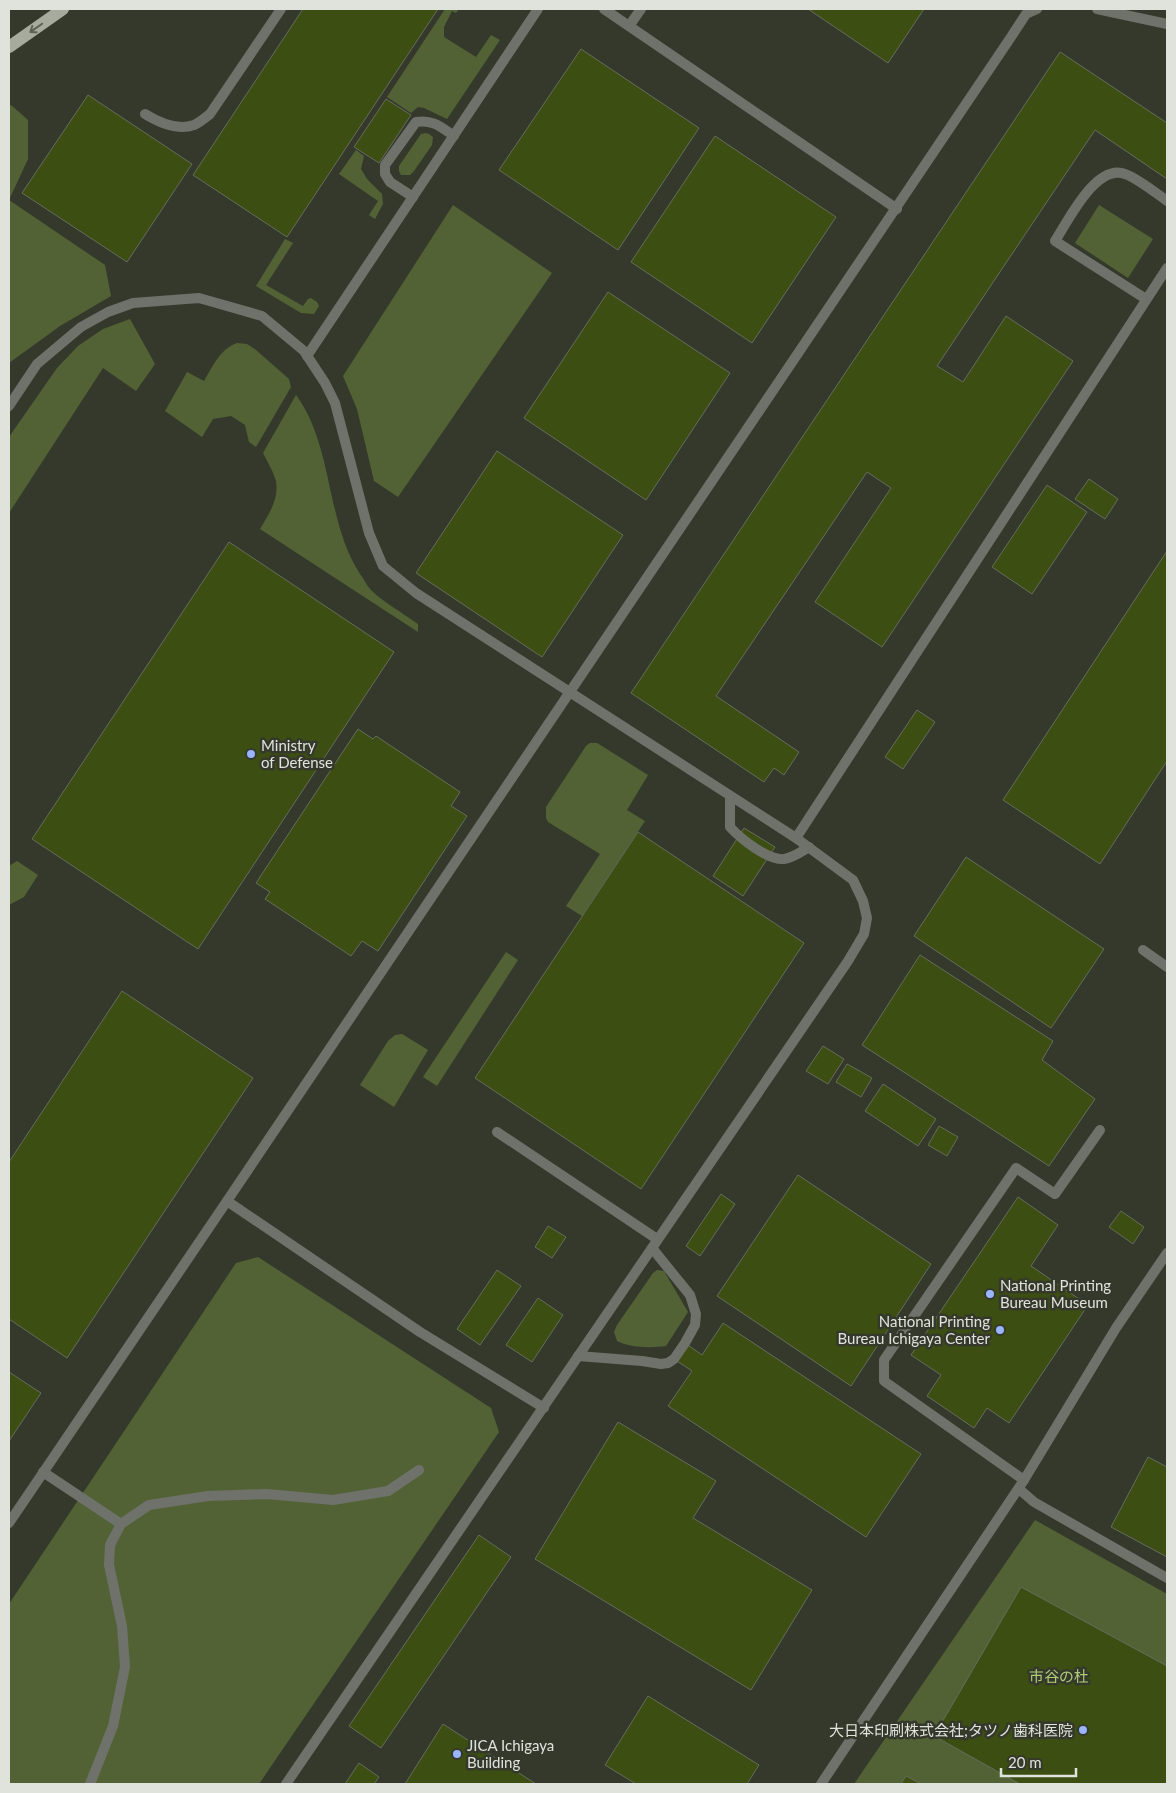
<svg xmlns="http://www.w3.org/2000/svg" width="1176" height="1793" font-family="Lato,'Noto Sans JP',sans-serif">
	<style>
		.green { fill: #536235 }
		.building { fill: #3d4e12; stroke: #666c5d }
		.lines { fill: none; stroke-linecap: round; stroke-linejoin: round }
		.service { stroke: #6f726b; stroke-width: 10 }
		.minor { stroke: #6f726b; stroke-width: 10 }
		.tertiary { stroke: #6f726b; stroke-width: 10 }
		.primary { stroke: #a6ab9e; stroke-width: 12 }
		.oneway { stroke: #5c6154 }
		.poi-dot { fill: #99b5fd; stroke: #34392c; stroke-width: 2 }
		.labels { text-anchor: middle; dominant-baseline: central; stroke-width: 5; stroke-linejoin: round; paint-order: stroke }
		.poi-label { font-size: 15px; fill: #e0e3db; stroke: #34392c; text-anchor: start }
		.park-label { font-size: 15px; fill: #aecb76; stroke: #34392c }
	</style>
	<rect width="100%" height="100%" fill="#34392c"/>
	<g class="green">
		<polygon points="445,9 459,9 456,13 452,11 444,27 444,37 476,57 491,35 500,40 447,119 424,108 418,107 411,113 387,97"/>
		<polygon points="11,105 28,120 28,159 9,200 105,265 111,296 60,326 9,363 9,107"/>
		<polygon points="425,133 429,134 433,137 432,145 414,171 410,175 401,175 399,171 399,166 421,134"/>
		<polygon points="356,150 364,156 361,169 367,179 382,194 383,204 375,219 369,215 378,201 339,174"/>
		<polygon points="453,205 552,273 398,497 374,481 357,409 343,376"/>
		<polygon points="1099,205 1153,239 1128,278 1075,243"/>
		<polygon points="285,239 293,243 266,285 303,306 308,299 311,298 317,302 319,306 314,314 301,313 256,286"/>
		<polygon points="130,319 155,364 136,391 103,368 9,513 9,437 57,368 78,346 103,329"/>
		<path d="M 237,343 L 247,344 L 256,350 L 289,379 L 291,387 L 256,447 L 249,442 L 245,425 L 231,416 L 213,419 L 202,437 L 165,411 L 187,372 L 204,381 C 213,366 220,349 237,343 Z"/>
		<path d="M 296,395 C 334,447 325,520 360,574 C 364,579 367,586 371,590 C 384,603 403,613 418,624 L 418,632 L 260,529 C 269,514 281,496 275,478 C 272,469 267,461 263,453 Z"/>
		<polygon points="590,743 597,743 648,775 627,810 645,821 582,916 566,906 600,854 548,822 546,818 546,807 586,746"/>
		<polygon points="17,861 38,875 24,897 9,905 9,866"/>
		<polygon points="506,952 518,960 437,1086 423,1077"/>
		<polygon points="402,1034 428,1050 394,1107 360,1085 388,1041 395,1035"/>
		<polygon points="258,1257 491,1408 499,1432 259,1784 9,1784 9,1604 236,1263"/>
		<path d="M 657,1270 L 664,1271 L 688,1312 L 666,1346 C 651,1348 631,1348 617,1341 L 614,1332 L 617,1325 L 653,1273 Z"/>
		<polygon points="1035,1520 1167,1594 1167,1784 854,1784"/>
	</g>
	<g class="building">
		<polygon points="303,9 438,9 287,237 193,175"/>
		<polygon points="808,9 924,9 888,63"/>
		<polygon points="581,49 699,128 618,250 499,170"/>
		<polygon points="1060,52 1167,123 1167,179 1095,130 937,366 963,382 1006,316 1073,361 882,647 815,602 891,488 867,472 716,696 799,752 784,775 774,768 764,782 631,693"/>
		<polygon points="88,95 192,164 127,262 22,193"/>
		<polygon points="386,99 411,115 379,163 354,147"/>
		<polygon points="715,136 836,217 752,343 631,262"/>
		<polygon points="608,292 730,373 646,500 524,418"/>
		<polygon points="497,451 623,535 542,657 416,573"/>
		<polygon points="1089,479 1118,499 1105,519 1075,499"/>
		<polygon points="1047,485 1087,512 1032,594 992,567"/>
		<polygon points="229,542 394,652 198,949 32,839"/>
		<polygon points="1167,551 1167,761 1100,864 1003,800"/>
		<polygon points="917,710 935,722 903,769 885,757"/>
		<polygon points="358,729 373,739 376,736 460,792 451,806 467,816 378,951 362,941 351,956 265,899 270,892 256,883"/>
		<polygon points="744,828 775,847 743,896 713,876"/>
		<polygon points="638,832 804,943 641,1189 475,1078"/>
		<polygon points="966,857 1104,949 1051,1028 914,936"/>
		<polygon points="920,955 1053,1041 1042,1060 1095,1099 1049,1166 862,1045"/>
		<polygon points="122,991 253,1078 67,1358 9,1319 9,1162"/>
		<polygon points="823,1046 844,1059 828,1084 806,1071"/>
		<polygon points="847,1064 872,1078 861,1097 836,1082"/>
		<polygon points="883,1084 936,1119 918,1146 865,1111"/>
		<polygon points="939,1126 958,1137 947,1156 928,1145"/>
		<polygon points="798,1175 931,1264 851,1386 717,1296"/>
		<polygon points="721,1194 735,1204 700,1256 686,1246"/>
		<polygon points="1018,1197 1058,1225 1031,1266 1088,1305 1009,1423 987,1408 974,1428 927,1396 941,1375 911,1355"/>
		<polygon points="1121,1211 1144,1227 1133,1244 1109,1227"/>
		<polygon points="548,1226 566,1237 552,1258 535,1247"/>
		<polygon points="497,1270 521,1286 480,1345 457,1329"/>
		<polygon points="538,1298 563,1315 532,1362 506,1345"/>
		<polygon points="723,1323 921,1454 866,1537 668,1406 692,1371 674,1359 685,1343 702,1355"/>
		<polygon points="9,1372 41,1393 9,1441"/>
		<polygon points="618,1422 716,1481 693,1518 812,1590 751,1690 535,1559"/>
		<polygon points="1148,1457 1167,1467 1167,1557 1111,1527"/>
		<polygon points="479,1535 511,1557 381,1748 349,1726"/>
		<polygon points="1021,1587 1167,1666 1167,1784 1020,1784 934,1736"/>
		<polygon points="648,1696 759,1765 747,1784 636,1784 605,1765"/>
		<polygon points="443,1724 536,1784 405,1784"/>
		<polygon points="359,1763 379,1777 374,1784 345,1784"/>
		<polygon points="906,1776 921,1784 901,1784"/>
	</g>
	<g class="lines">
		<g class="service">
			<polyline points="604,9 897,209"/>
			<polyline points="1097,9 1167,24"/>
			<polyline points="629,26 641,9"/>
			<path d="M 145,114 C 158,122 177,131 194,125 C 199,123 205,118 210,114 L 281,9"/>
			<path d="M 413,197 L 390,182 L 385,174 L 385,165 L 416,122 C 432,119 441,127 454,136"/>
			<path d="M 1146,299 L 1055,241 C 1068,221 1096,163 1125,174 C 1137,178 1156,193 1167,201"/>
			<polyline points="307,356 538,9"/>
			<polyline points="9,406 37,364 81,327 108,312 133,303 199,298 262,316 304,351 325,383 335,403 369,533 383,566 416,593 796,838 853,880 863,901 867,918 864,934 848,961 286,1784"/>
			<path d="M 730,797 L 730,827 C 740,838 768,861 784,859 C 793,858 801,852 809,847"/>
			<polyline points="796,838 1167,268"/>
			<polyline points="1143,950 1167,967"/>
			<polyline points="497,1132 657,1239"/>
			<polyline points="227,1201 420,1332 544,1408"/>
			<polyline points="578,1356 642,1361 661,1364 668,1363 674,1359 685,1343 695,1325 696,1314 690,1295 652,1248"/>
			<polyline points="43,1472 121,1524"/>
			<polyline points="1024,1480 884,1381 884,1360 1016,1168 1055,1194 1100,1130"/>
			<polyline points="9,1523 227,1201 1011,37 1026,14 1037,9"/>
			<polyline points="90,1784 113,1726 125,1667 122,1626 109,1565 110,1545 121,1524 149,1505 208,1496 267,1494 333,1500 388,1491 419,1470"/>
		</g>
		<polyline class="minor" points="1019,1489 1034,1502 1167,1578"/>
		<polyline class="tertiary" points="821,1784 1024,1480 1116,1328 1167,1253"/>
		<polyline class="primary" points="9,47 63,9"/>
	</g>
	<defs><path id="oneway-shaft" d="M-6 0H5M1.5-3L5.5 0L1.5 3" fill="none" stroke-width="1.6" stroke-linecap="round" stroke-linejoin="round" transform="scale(1.25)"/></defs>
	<use class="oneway" href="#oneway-shaft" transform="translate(36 28) rotate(145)"/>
	<g class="poi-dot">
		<circle cx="251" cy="754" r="5"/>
		<circle cx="990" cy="1294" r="5"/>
		<circle cx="1000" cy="1330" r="5"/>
		<circle cx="1083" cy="1730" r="5"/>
		<circle cx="457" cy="1754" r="5"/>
	</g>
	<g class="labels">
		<g class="poi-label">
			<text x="261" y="745">Ministry<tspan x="261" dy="17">of Defense</tspan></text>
			<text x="1000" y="1285">National Printing<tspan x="1000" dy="17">Bureau Museum</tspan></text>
			<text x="990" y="1321" text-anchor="end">National Printing<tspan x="990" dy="17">Bureau Ichigaya Center</tspan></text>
			<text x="1073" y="1730" text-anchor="end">大日本印刷株式会社;タツノ歯科医院</text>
			<text x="467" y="1745">JICA Ichigaya<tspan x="467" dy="17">Building</tspan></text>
		</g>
		<g class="park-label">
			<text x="1059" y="1676">市谷の杜</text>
		</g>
	</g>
	<rect width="1176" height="1793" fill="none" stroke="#e0e3db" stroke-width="20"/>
	<path d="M1001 1768v8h75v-8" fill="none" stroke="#e0e3db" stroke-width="2.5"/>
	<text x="1008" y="1768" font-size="15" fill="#e0e3db" stroke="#34392c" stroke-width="4" paint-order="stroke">20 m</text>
</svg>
